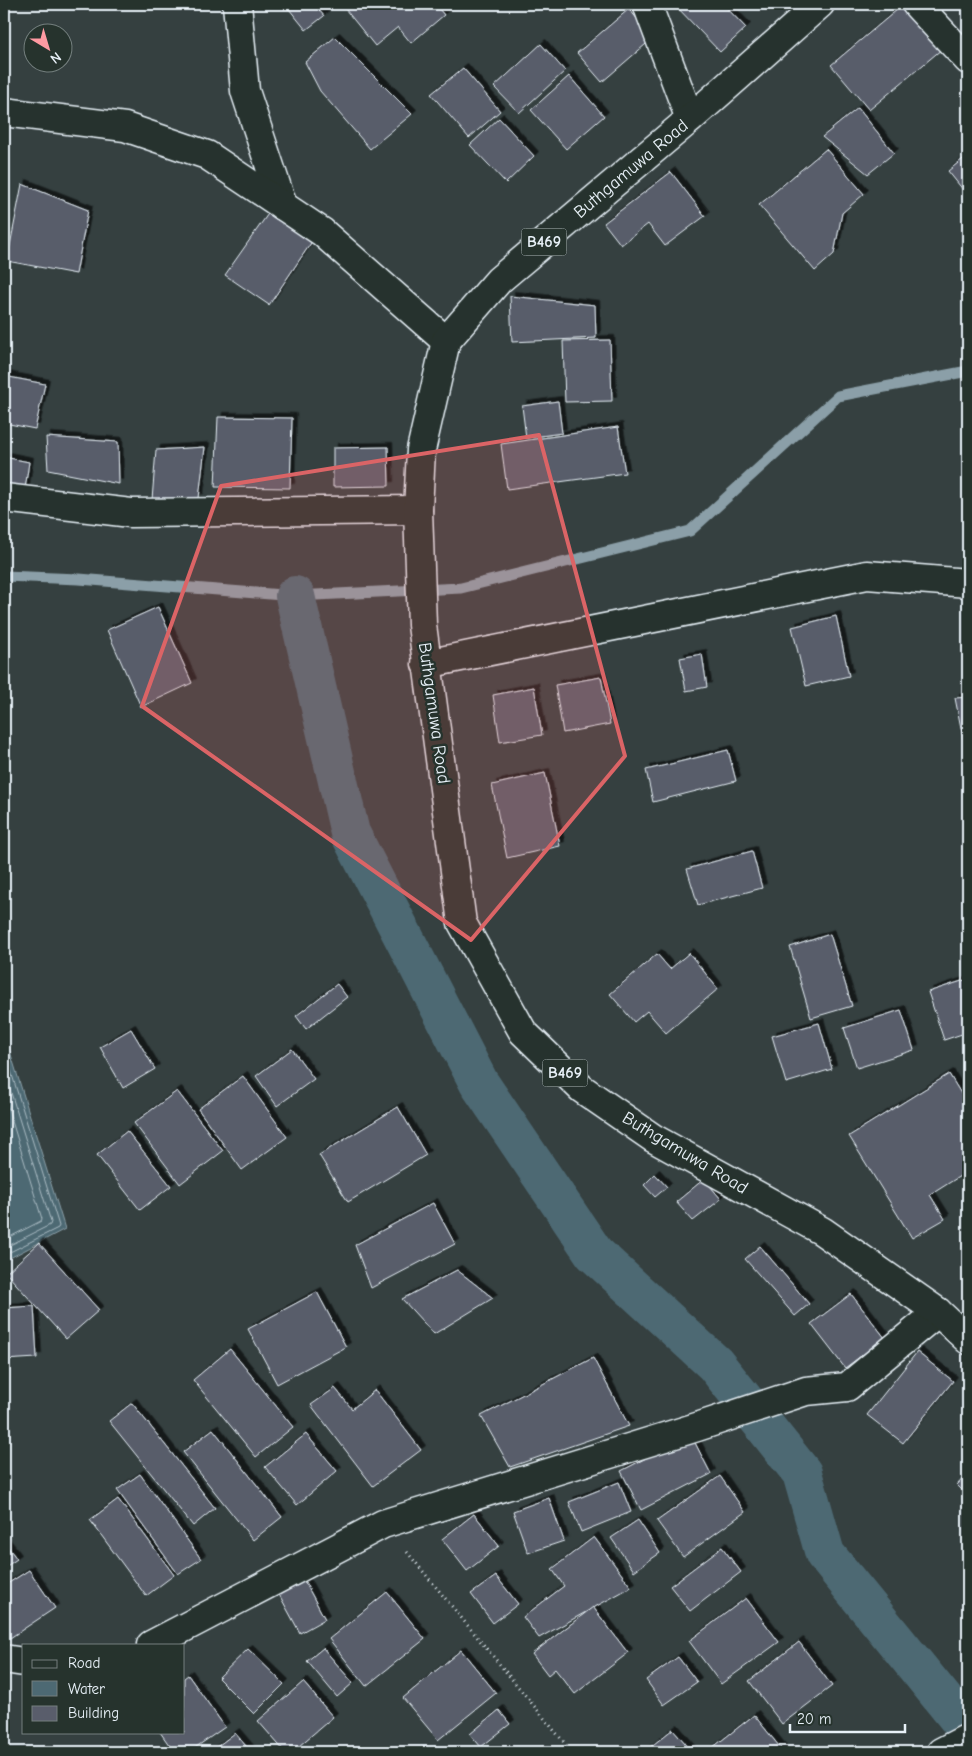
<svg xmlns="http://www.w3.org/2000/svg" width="972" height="1756" font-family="'Comic Neue',sans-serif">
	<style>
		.water { fill: #4d6973; stroke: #8b9fa8 }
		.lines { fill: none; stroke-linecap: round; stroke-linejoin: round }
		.shore { stroke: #aabbc3; stroke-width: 1 }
		.stream { stroke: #8b9fa8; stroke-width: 11 }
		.canal { stroke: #4d6973; stroke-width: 40 }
		.building { fill: #595d6b; stroke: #e8f1f8; filter: url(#shadow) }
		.minor-casing { stroke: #e8f1f8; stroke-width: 31 }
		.major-casing { stroke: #e8f1f8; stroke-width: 31 }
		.path { stroke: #e8f1f8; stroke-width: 3; stroke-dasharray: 1 4; stroke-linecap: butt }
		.minor { stroke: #26332d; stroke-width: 28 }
		.major { stroke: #26332d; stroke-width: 28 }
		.marked { fill: #db6466; fill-opacity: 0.2; stroke: #db6466; stroke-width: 4; stroke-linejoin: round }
		.labels { text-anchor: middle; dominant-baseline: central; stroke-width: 5; stroke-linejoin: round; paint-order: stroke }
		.shield { fill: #26332d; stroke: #aeb8bb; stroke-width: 1 }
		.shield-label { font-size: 16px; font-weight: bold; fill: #e8f1f8 }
		.street-label { font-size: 18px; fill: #e8f1f8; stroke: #26332d }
	</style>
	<defs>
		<filter id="shadow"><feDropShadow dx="4.5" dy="-4.5" stdDeviation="0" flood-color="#0009"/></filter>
	</defs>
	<rect width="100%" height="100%" fill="#354040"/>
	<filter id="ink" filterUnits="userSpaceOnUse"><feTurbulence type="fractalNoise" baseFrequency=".02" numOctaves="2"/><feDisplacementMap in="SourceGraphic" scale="10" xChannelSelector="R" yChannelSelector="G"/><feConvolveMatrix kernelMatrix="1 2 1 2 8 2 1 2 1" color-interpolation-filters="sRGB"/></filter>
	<g filter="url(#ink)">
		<polygon class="water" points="4,1032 65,1229 4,1261"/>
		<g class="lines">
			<g class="shore">
				<polyline points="4,1049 59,1226 58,1228 4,1255"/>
				<polyline points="4,1070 51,1222 50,1225 4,1248"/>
				<polyline points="4,1095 42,1219 41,1221 4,1240"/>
			</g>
			<polyline class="stream" points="4,576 79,579 295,596 461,588 690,531 838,396 968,371"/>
			<polyline class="canal" points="295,596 350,833 479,1083 594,1253 715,1364 802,1473 825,1554 968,1730"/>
		</g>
		<g class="building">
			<polygon points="285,4 314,4 324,16 306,30"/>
			<polygon points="341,4 435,4 444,15 411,43 398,27 375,46"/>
			<polygon points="674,4 723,4 746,28 720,52"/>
			<polygon points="904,4 942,49 869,110 831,65"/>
			<polygon points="629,9 653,38 602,82 577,53"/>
			<polygon points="335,37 412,114 370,149 320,91 305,62"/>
			<polygon points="541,44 565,71 519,113 494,87"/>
			<polygon points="463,68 500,111 469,138 431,94"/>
			<polygon points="569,76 604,116 566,149 531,110"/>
			<polygon points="858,108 894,153 868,174 822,137"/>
			<polygon points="499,118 534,156 506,183 470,145"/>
			<polygon points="826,149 864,194 842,213 834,254 815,271 759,205"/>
			<polygon points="968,155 968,196 948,171"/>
			<polygon points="671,172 705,216 665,246 648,224 621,245 604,223"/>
			<polygon points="22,184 88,210 76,274 7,261"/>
			<polygon points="270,211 313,240 269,305 225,275"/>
			<polygon points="510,296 595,305 596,338 512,342"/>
			<polygon points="610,340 612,401 565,402 563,341"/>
			<polygon points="4,376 45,384 35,429 4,423"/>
			<polygon points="558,401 562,433 526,438 522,406"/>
			<polygon points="218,417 292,418 290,488 215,487"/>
			<polygon points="618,427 625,473 507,489 501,444"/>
			<polygon points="46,437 118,442 119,484 48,470"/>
			<polygon points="205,447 199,498 152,500 156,450"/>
			<polygon points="388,447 389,486 333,487 333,448"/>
			<polygon points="4,457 29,462 25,489 4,490"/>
			<polygon points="158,607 192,683 141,707 107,630"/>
			<polygon points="836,616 849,676 806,686 792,627"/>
			<polygon points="702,654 707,687 686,691 680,658"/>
			<polygon points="601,677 610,724 563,733 555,685"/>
			<polygon points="534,687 542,735 500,742 493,695"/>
			<polygon points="968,697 968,763 955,698"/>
			<polygon points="728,750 736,781 653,802 646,770"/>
			<polygon points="545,773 560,846 507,858 492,785"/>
			<polygon points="752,851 762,888 698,905 687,869"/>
			<polygon points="830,934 852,1006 811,1018 790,947"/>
			<polygon points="689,953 718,989 666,1033 647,1011 634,1022 610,994 657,954 670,969"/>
			<polygon points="968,979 968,1032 944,1040 928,992"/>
			<polygon points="337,984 347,997 306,1029 296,1016"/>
			<polygon points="901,1010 914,1050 857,1068 844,1028"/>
			<polygon points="819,1023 832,1069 786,1083 772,1036"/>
			<polygon points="131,1029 155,1069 123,1088 100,1047"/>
			<polygon points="292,1049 314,1079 277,1106 256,1076"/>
			<polygon points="949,1074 968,1105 968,1171 930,1195 945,1219 912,1238 849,1136"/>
			<polygon points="243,1076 287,1137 242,1170 198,1109"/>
			<polygon points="177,1091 223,1151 180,1184 134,1123"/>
			<polygon points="398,1107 426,1155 348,1202 319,1155"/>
			<polygon points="127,1131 171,1186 140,1210 97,1155"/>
			<polygon points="655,1174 667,1187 655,1197 644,1185"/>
			<polygon points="704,1179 721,1199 693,1221 676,1202"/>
			<polygon points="433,1203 455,1244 371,1288 355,1245"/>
			<polygon points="39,1243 99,1310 66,1339 6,1273"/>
			<polygon points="760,1246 809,1304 795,1316 745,1259"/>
			<polygon points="457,1270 493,1298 434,1334 402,1299"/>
			<polygon points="317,1292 346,1347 277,1384 248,1329"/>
			<polygon points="851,1294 885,1338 845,1368 811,1324"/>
			<polygon points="34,1306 37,1358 4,1360 4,1308"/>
			<polygon points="230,1349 293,1427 256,1457 193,1380"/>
			<polygon points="917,1352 953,1381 903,1443 867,1415"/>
			<polygon points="593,1358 629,1426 510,1467 481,1416"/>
			<polygon points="335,1388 352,1409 375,1390 421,1450 373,1486 311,1405"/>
			<polygon points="132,1403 215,1508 193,1526 109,1421"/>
			<polygon points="213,1429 282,1517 253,1540 183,1452"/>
			<polygon points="306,1434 337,1471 297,1505 265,1467"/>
			<polygon points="691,1435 711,1474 641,1510 621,1471"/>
			<polygon points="968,1473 968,1496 957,1485"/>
			<polygon points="140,1474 201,1559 178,1574 117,1490"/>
			<polygon points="720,1476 745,1512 683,1557 657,1521"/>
			<polygon points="619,1482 631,1512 581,1532 569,1502"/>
			<polygon points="549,1498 564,1541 528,1553 513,1511"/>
			<polygon points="118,1499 174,1575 146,1596 90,1520"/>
			<polygon points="474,1514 499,1546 467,1571 442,1539"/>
			<polygon points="638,1520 660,1553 634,1571 611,1538"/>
			<polygon points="594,1537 631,1587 539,1638 523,1617 564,1586 552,1569"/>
			<polygon points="4,1542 17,1559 4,1568"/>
			<polygon points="722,1547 741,1572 690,1611 670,1586"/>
			<polygon points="29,1570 55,1608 10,1638 4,1628 4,1586"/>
			<polygon points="300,1573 325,1619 300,1633 275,1587"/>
			<polygon points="496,1576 518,1604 493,1623 471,1594"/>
			<polygon points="387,1592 425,1639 366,1686 329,1639"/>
			<polygon points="746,1598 779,1642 721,1684 689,1641"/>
			<polygon points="593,1607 628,1653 575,1694 555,1669 548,1675 532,1654"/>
			<polygon points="799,1642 832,1686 782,1724 749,1681"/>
			<polygon points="323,1648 353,1683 337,1697 307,1661"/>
			<polygon points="248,1649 284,1684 254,1714 218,1678"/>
			<polygon points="461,1650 496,1693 438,1740 403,1698"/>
			<polygon points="678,1657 697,1682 664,1705 646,1680"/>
			<polygon points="188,1675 225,1727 189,1752 174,1752 160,1732 184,1732 184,1678"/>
			<polygon points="303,1682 333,1717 292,1752 285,1752 258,1721"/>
			<polygon points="499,1710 510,1724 481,1747 470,1734"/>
			<polygon points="754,1715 783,1751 781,1752 707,1752"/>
			<polygon points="673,1729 691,1750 689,1752 644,1752"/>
			<polygon points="235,1733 251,1752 210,1752"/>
		</g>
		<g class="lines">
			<g class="minor-casing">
				<g id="minor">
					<polyline points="237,4 245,91 283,206"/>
					<polyline points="647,4 690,119"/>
					<polyline points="916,4 968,60"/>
					<polyline points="4,112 125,127 207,155 322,232 446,341"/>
					<polyline points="4,498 131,513 418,510"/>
					<polyline points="426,664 867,575 968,583"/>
					<polyline points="151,1645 383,1524 697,1427 806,1391 847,1387 938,1312"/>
					<polyline points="4,1659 24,1662"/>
					<polyline points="941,1752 968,1738"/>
				</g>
			</g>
			<g class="major-casing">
				<polyline id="major" points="820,4 690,119 499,280 446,341 421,450 418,510 422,625 462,923 523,1032 582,1089 653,1138 822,1231 938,1312 968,1340"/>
			</g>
			<polyline class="path" points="407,1552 572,1752"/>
			<use href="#minor" class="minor"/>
			<use href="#major" class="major"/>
		</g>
	</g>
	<path class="marked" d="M 539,435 L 625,756 L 471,940 L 142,706 L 221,486 Z"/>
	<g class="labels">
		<g class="shield">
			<rect x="521.5" y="228.5" width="45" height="27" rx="4"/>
			<rect x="542.5" y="1059.5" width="45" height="27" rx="4"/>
		</g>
		<g class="shield-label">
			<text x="544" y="242">B469</text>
			<text x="565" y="1073">B469</text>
		</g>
		<g class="street-label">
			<text transform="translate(631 169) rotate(-40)">Buthgamuwa Road</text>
			<text transform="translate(434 713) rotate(82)">Buthgamuwa Road</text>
			<text transform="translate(685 1153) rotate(31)">Buthgamuwa Road</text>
		</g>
	</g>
	<rect width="972" height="1756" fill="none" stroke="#26332d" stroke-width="20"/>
	<rect x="10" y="10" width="952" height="1736" fill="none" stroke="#e8f1f8" stroke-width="2" filter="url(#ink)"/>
	<rect x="22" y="1644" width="162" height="90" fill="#26332d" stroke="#747f7e"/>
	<rect x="32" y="1660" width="25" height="8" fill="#26332d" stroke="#747f7e"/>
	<text x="68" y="1668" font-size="15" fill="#e8f1f8">Road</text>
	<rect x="32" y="1681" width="25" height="15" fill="#4d6973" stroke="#747f7e"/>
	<text x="68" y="1694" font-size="15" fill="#e8f1f8">Water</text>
	<rect x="32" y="1706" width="25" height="15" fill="#595d6b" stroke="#747f7e"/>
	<text x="68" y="1718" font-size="15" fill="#e8f1f8">Building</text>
	<g transform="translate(48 48) rotate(142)"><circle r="24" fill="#26332d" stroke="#747f7e"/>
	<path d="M0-4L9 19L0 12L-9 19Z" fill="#ff9aa2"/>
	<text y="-8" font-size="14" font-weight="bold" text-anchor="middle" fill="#e8f1f8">N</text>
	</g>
	<path d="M790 1724v8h115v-8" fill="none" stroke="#e8f1f8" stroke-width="2.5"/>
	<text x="797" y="1724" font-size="15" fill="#e8f1f8" stroke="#26332d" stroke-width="4" paint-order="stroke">20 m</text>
</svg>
